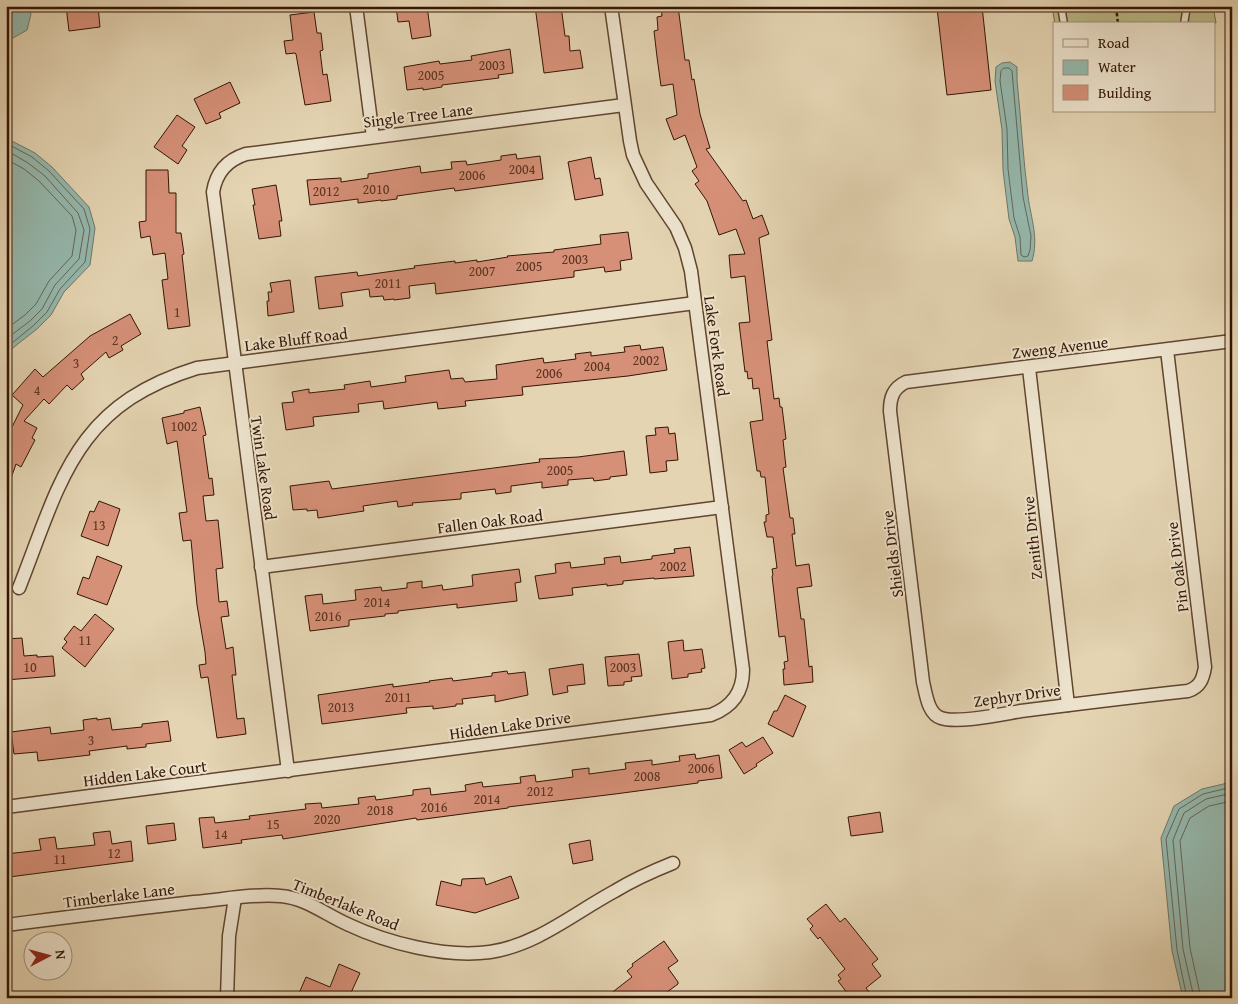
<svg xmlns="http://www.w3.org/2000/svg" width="1238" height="1004" font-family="'Gentium Book Plus',serif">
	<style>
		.green { fill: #babb88; stroke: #776846 }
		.water { fill: #95b8ad; stroke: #6e7769 }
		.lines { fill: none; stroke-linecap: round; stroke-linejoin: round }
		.shore { stroke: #646658; stroke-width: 1 }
		.building { fill: #d69078; stroke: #341503 }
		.service-casing { stroke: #60452f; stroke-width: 9 }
		.minor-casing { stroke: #60452f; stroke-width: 15 }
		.path { stroke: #341503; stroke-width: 2.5; stroke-dasharray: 4 2.5; stroke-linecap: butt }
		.service { stroke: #ede3cd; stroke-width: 6 }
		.minor { stroke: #ede3cd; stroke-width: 12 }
		.labels { text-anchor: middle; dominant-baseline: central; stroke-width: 4; stroke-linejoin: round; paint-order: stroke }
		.number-label { font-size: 14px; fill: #5c3420 }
		.street-label { font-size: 16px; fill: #341503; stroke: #ede3cd }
	</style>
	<rect width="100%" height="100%" fill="#e4d4b2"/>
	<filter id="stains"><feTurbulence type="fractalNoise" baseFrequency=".004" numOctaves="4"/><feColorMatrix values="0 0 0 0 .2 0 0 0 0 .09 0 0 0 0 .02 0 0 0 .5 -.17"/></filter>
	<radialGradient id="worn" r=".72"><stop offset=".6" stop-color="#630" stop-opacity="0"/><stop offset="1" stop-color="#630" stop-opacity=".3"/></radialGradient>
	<polygon class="green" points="1052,6 1213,6 1216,23 1055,24"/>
	<g class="water">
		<polygon points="6,6 30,6 31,14 27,30 6,42"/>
		<path d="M 1010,62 L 1017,67 L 1017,80 C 1021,119 1023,158 1028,196 C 1031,219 1039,238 1032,261 L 1018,261 L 1015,237 L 1009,219 L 1003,170 L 1002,130 L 995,81 L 996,67 L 1002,63 Z"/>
		<polygon points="6,138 35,153 52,167 89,207 95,228 90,265 64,292 51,315 37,329 14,347 6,356"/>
		<polygon points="1232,782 1232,998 1183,998 1172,951 1161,838 1174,806 1202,789"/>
	</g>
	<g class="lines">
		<g class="shore">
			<polygon points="1004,68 1009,68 1012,71 1023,197 1031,236 1030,250 1028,256 1024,257 1021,255 1020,237 1014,218 1008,169 1007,129 1000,81 1001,71"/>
			<polyline points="6,143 32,157 49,171 84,209 90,229 85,262 60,289 47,312 34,325 6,348"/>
			<polyline points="6,150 28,163 45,176 78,213 84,230 79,259 55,285 42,309 30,321 6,339"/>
			<polyline points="6,159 24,169 39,181 72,216 76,230 72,256 49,281 36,304 25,315 6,329"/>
			<polyline points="1187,998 1177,950 1166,839 1179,809 1203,794 1232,787"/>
			<polyline points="1194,998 1183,949 1173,840 1184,813 1206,799 1232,793"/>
			<polyline points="1201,998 1190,948 1180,841 1190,818 1209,806 1232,801"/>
		</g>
	</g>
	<g class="building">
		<polygon points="66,6 98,6 100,27 69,31"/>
		<polygon points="396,6 427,6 431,36 412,39 409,21 398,22"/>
		<polygon points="535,6 561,6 565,36 569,36 570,51 580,50 583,68 544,73"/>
		<polygon points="661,6 678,6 685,60 689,60 692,80 694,79 700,114 710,148 706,149 743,201 746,200 753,219 762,215 769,234 759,238 772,340 767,341 774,399 779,398 780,407 782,407 786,439 783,440 786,467 783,468 790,518 793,518 795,534 792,534 796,566 809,564 812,586 797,588 801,619 804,619 809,667 812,666 813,682 784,685 783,669 785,669 784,662 788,661 785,636 779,637 772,576 773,575 772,569 777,568 773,537 767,537 764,522 766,522 766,515 769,514 765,477 761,477 760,471 757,471 750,422 763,420 759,388 753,389 752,378 748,379 747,371 745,372 739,323 750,322 745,276 731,278 729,255 745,254 736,229 719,235 707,201 695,184 699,181 692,171 697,167 685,135 674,140 666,119 677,115 673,84 661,86 657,57 654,31 658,30 657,17 662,16"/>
		<polygon points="952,6 982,6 991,90 947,95 937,8"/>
		<polygon points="314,12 317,33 321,33 323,50 320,51 323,75 327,74 331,101 305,105 296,54 295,53 286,54 284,41 293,40 290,15"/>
		<polygon points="510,49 513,73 498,75 499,78 442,85 442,87 423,90 423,88 407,90 404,67 439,61 440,64 472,60 471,56"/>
		<polygon points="230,82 240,103 219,113 221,118 206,124 194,99"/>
		<polygon points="177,115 195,127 182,146 187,150 178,164 154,147"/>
		<polygon points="516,154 517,159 540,156 543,179 455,191 454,188 397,196 397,199 381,201 381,200 358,203 358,199 310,205 307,180 341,178 341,182 368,178 368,174 420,166 421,173 452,169 451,162 466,161 467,165 501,160 501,156"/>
		<polygon points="591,157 595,179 600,178 603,195 575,200 568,162"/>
		<polygon points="146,170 168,170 169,193 176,193 176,233 181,233 184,254 182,255 190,326 168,329 162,280 168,279 165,253 153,255 150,236 141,238 139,222 146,221"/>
		<polygon points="276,185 282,221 279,221 281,236 259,239 253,205 255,205 252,189"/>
		<polygon points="628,232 632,259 620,261 621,270 605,272 604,267 574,271 574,277 436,294 435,283 409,286 410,298 394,300 394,299 384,300 383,296 370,297 369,289 341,293 343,306 319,309 315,277 357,272 358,276 415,268 414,266 455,261 455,263 477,260 477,262 508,257 507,256 554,252 554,250 601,244 600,235"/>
		<polygon points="290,280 294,312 268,316 267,301 269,301 268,292 272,292 270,283"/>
		<polygon points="130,314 141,334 121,346 123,350 109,358 106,352 81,374 84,379 72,390 67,385 49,404 44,399 24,421 37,428 32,438 35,440 21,467 16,464 8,487 6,487 6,424 12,427 23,405 12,395 35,369 43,377 90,336"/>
		<polygon points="640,345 641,350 663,347 667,370 628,376 522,387 523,395 465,401 466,406 438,409 437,402 384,409 383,401 358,404 359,412 313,417 314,426 286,430 282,403 294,402 292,392 309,389 309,393 345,389 344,385 370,381 371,387 406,382 405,376 449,370 451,379 463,378 465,382 497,379 496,365 543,358 544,363 576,359 575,354 591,352 591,356 625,352 624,347"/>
		<polygon points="200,407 206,435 203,436 209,479 212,478 214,495 203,496 206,521 218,520 223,568 216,569 219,602 227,601 229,616 221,617 226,649 233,647 236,675 232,675 237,719 244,718 246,734 217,738 208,677 201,678 199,665 206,664 205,652 197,605 191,540 183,541 179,513 187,512 177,441 167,444 162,418 184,413 184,411"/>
		<polygon points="668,427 669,434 675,433 678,460 666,461 667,471 650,473 646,436 656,435 655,428"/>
		<polygon points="624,451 627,475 610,477 610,479 594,481 593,478 568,480 568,485 542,488 542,482 511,486 511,492 496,494 495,489 461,493 461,499 412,503 413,505 398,507 397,501 363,506 364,511 318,518 317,510 307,511 307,509 293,510 290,486 329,481 332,489 540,462 539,459 578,457"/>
		<polygon points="99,501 120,509 108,546 81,536 90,511 94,512"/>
		<polygon points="690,547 694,576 654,579 654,578 623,581 623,584 607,586 607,584 572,588 573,595 539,599 535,576 556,573 555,564 570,562 571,568 605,564 604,558 620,556 621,563 652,559 652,556 675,553 674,549"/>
		<polygon points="97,556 122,566 107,605 77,594 83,577 89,579"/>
		<polygon points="519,569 521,582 515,583 517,601 457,608 457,604 398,611 398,613 385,614 385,616 349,620 349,626 310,631 305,596 322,594 323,604 356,600 355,590 381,587 382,591 407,588 407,583 422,581 422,588 442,585 443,590 473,586 472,575"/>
		<polygon points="95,614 114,629 85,667 62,648 67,642 64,639 74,626 81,631"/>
		<polygon points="22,638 24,656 37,655 37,657 53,656 55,676 6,680 6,639"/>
		<polygon points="683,640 684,651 702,649 705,668 701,669 702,672 688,674 688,677 672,679 668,642"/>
		<polygon points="639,654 642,676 631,677 632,681 624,682 624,685 608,686 605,657"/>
		<polygon points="583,664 585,684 567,686 568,692 553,695 549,669"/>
		<polygon points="507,671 508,674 525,672 528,695 495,702 495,695 462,699 463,704 456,704 456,706 433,709 433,706 406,708 407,713 322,724 318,695 393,684 393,687 430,682 429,681 452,678 453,681 492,676 492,673"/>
		<polygon points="785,695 806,706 793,737 768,724 774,711 777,711"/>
		<polygon points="97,718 97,720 110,718 112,730 142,727 142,724 168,721 171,741 146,744 146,747 127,749 127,746 89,751 90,755 38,761 37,752 14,754 11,732 50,727 51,734 84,730 83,720"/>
		<polygon points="763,737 773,753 756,764 757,766 744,774 729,750 742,742 746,747"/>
		<polygon points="695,754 696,759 719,755 722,778 698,781 698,783 615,794 508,807 508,808 417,820 416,818 283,839 282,835 241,840 242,843 203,848 199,818 214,817 215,823 250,819 249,816 306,809 305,804 321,803 322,808 359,804 358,798 375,796 376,800 413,795 413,790 430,788 431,795 466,791 465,785 482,782 483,787 521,783 520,777 535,775 536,782 573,777 572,770 589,768 589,774 626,769 625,763 652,760 652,765 680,761 679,756"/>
		<polygon points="880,812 883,832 851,836 848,817"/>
		<polygon points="174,823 176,840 148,844 146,826"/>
		<polygon points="110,831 112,844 131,841 133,861 9,877 9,875 6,875 6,854 41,850 39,839 55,837 57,849 95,845 93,833"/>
		<polygon points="590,840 593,860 573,864 569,844"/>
		<polygon points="511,876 519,898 475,913 436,905 441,881 461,886 462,879 484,878 486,885"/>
		<polygon points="826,904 840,922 845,918 878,959 872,964 881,976 866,988 874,998 851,998 838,981 841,979 838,975 845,969 820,937 818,939 810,929 813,926 807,919"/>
		<polygon points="664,941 678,961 668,968 678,982 678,984 659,998 605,998 632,977 627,971 633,966 632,964"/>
		<polygon points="339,964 360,973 350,995 356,998 297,998 306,977 330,987"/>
	</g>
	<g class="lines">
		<g class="service-casing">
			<g id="service">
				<polyline points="1061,6 1064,24"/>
				<polyline points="1184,24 1187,6"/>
			</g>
		</g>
		<g class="minor-casing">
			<g id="minor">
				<polyline points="356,6 373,137"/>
				<path d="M 1167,350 L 1205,667 C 1203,679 1200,687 1188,691 C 1132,697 1076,704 1021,711 C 1003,714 957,724 941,718 C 928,714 926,694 923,682 L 890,411 C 890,398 893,388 906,382 L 1232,341"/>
				<polyline points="1029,368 1068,705"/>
				<polyline points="261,567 722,507"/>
				<path d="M 19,588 C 61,481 74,406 197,368 L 695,303"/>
				<path d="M 288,771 L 213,192 C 216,173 227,160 246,154 L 624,105"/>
				<path d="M 6,807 L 711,715 C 732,707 743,692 743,670 L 691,271 L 685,248 L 676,227 L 646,183 L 633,155 L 630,141 L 611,6"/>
				<path d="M 6,925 C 69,917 131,909 194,902 C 221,900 254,893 281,896 C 305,898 325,914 347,924 C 387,943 445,958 490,952 C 537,945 574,913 615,891 C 633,880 653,871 673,863"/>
				<polyline points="227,998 229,936 235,898"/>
			</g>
		</g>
		<polyline class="path" points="1116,6 1118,24"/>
		<use href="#service" class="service"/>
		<use href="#minor" class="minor"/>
	</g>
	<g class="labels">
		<g class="number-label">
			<text x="492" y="65">2003</text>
			<text x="431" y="75">2005</text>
			<text x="522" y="169">2004</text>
			<text x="472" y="175">2006</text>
			<text x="376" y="189">2010</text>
			<text x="326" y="191">2012</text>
			<text x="575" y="259">2003</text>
			<text x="529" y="266">2005</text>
			<text x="482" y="271">2007</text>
			<text x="388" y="283">2011</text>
			<text x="177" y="312">1</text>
			<text x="115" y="340">2</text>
			<text x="646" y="360">2002</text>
			<text x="76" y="363">3</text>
			<text x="597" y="366">2004</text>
			<text x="549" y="373">2006</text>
			<text x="37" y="390">4</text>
			<text x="184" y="426">1002</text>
			<text x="560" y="470">2005</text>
			<text x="99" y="525">13</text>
			<text x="673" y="566">2002</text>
			<text x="377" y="602">2014</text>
			<text x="328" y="616">2016</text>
			<text x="85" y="640">11</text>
			<text x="30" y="667">10</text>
			<text x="623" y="667">2003</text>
			<text x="398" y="697">2011</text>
			<text x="341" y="707">2013</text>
			<text x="91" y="740">3</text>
			<text x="701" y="768">2006</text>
			<text x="647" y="776">2008</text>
			<text x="540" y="791">2012</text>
			<text x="487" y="799">2014</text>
			<text x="434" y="807">2016</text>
			<text x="380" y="810">2018</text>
			<text x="327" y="819">2020</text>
			<text x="273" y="824">15</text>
			<text x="221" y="834">14</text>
			<text x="114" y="853">12</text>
			<text x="60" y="859">11</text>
		</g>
		<g class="street-label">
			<text transform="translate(418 115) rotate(-7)">Single Tree Lane</text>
			<text transform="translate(296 339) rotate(-7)">Lake Bluff Road</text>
			<text transform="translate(717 346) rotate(82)">Lake Fork Road</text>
			<text transform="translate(1060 347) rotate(-7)">Zweng Avenue</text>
			<text transform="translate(264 468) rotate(82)">Twin Lake Road</text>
			<text transform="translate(490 521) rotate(-7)">Fallen Oak Road</text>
			<text transform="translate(1032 538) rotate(-96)">Zenith Drive</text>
			<text transform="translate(892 554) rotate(-97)">Shields Drive</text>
			<text transform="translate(1177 567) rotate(-97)">Pin Oak Drive</text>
			<text transform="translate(1017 695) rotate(-8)">Zephyr Drive</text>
			<text transform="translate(510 725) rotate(-8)">Hidden Lake Drive</text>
			<text transform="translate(145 773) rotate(-7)">Hidden Lake Court</text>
			<text transform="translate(119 895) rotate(-7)">Timberlake Lane</text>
			<text transform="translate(346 904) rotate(22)">Timberlake Road</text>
		</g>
	</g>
	<rect width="1238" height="1004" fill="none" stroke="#e4d4b2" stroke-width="25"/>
	<rect x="8" y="8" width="1223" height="989" fill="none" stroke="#341503" stroke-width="2.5"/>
	<rect x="12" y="12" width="1213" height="979" fill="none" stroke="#341503"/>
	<rect x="1053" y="22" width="162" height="90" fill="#ede3cd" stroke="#a3917c"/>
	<rect x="1063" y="39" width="25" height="8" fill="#ede3cd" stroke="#a3917c"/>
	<text x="1098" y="48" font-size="15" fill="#341503">Road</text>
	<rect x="1063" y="60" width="25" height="15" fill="#95b8ad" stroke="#a3917c"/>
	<text x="1098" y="72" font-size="15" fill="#341503">Water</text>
	<rect x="1063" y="85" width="25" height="15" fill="#d69078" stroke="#a3917c"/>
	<text x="1098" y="98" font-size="15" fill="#341503">Building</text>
	<g transform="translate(48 956) rotate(84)"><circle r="24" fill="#ede3cd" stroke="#a3917c"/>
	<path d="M0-4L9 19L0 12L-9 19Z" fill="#8f2418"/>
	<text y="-8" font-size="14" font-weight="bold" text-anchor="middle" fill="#341503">N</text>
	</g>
	<rect width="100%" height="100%" filter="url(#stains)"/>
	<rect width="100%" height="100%" fill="url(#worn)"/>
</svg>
